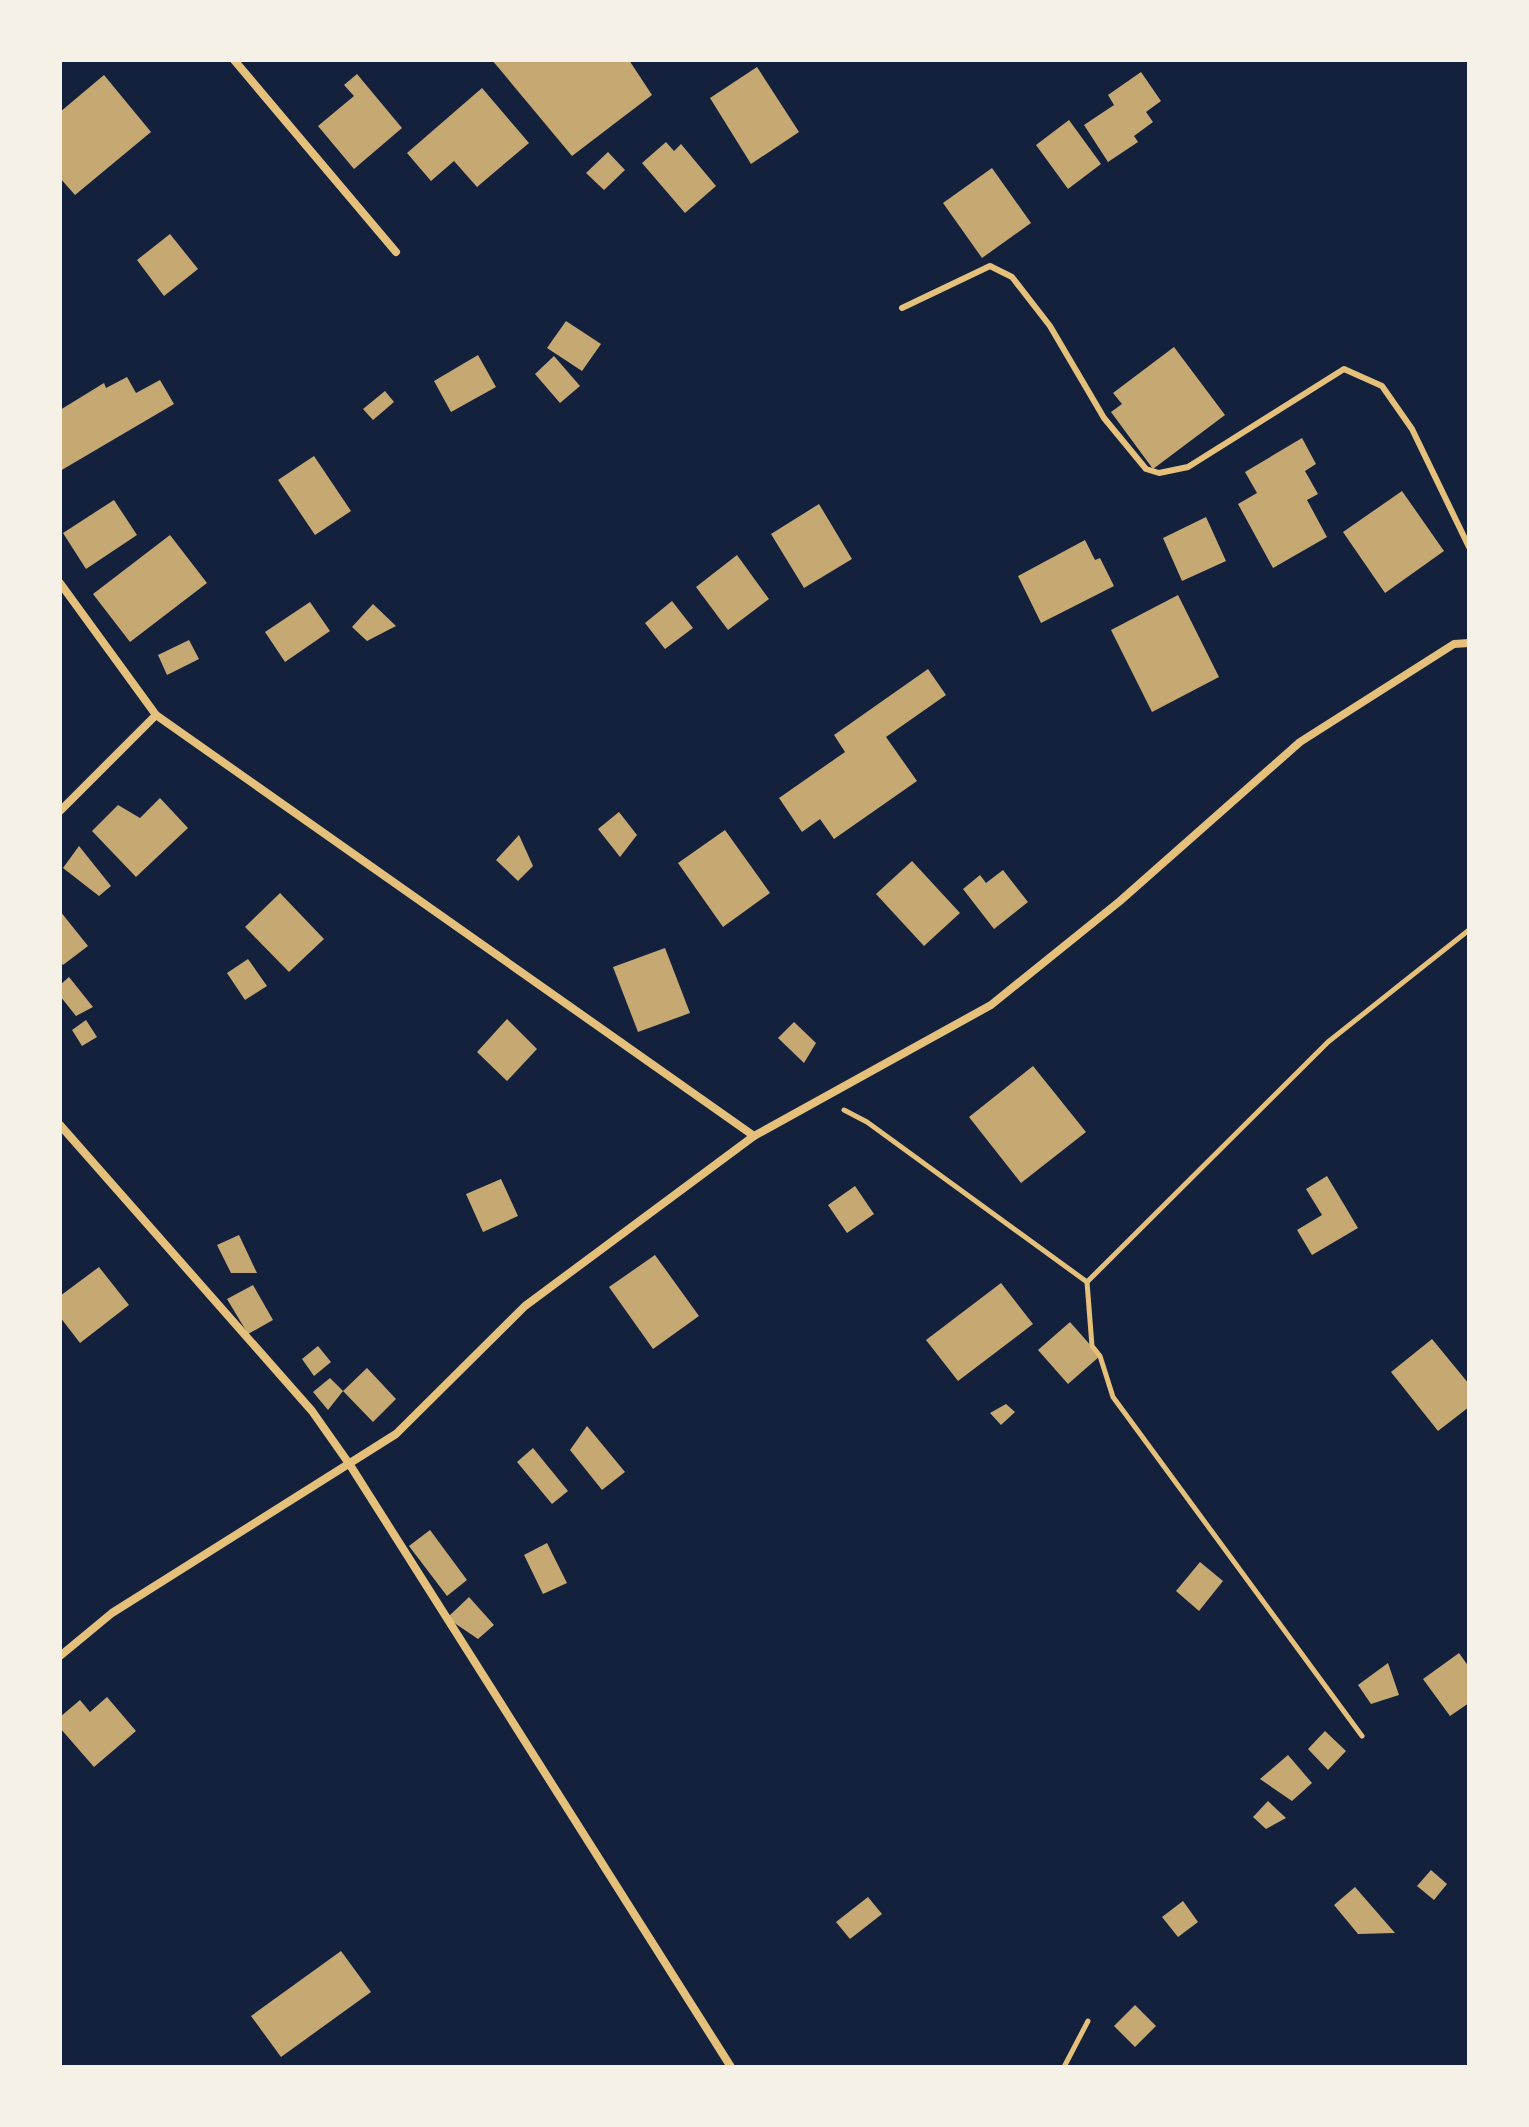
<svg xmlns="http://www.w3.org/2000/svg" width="1529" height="2127" font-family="'Roboto Condensed',sans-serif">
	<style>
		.building { fill: #c6a872 }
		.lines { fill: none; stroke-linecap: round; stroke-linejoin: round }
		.path { stroke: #e5c07b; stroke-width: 5 }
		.service { stroke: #e5c07b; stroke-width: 6 }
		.minor { stroke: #e5c07b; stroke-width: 8 }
	</style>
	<rect width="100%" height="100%" fill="#14213d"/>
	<g class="building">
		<polygon points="492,60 629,60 652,95 572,156"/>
		<polygon points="757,67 799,132 751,164 710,98"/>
		<polygon points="1141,72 1161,101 1146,112 1153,122 1134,136 1138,142 1108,162 1084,125 1114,105 1108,95"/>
		<polygon points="357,74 402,128 354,169 318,126 354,96 344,85"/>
		<polygon points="104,75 151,132 75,195 60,178 60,112"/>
		<polygon points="482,88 529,143 477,187 454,161 431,181 407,153"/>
		<polygon points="1069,120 1101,164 1068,189 1036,145"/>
		<polygon points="666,142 674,151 681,144 716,186 685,213 642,163"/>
		<polygon points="608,152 625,170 604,190 586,173"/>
		<polygon points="992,168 1031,223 982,258 943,203"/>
		<polygon points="170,234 198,269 164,296 137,260"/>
		<polygon points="566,321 601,344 582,371 547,348"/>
		<polygon points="1174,347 1225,415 1153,469 1111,412 1122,404 1113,393"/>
		<polygon points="478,355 496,387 451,412 434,381"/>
		<polygon points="554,356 580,386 560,403 535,374"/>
		<polygon points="127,377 136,393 160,380 174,404 60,471 60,410 104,383 106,388"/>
		<polygon points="385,391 394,402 373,420 363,409"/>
		<polygon points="1302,438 1316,464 1305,471 1318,494 1307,500 1327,537 1273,568 1238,504 1257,493 1245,472"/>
		<polygon points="314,456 351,511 315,535 278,480"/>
		<polygon points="1402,491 1444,551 1385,593 1343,532"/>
		<polygon points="114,500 137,535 86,569 63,533"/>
		<polygon points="819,504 852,559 804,588 771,534"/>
		<polygon points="1206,517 1226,561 1182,581 1163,538"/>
		<polygon points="170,535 207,583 130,642 93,594"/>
		<polygon points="1085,540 1095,560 1100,558 1114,586 1041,623 1018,576"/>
		<polygon points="737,555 769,599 728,630 696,587"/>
		<polygon points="1178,595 1219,677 1152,712 1111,630"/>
		<polygon points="672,601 693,628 665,649 645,623"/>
		<polygon points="310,602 330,631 285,662 265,632"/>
		<polygon points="373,604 396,626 367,641 352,627"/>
		<polygon points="189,640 199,659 167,675 158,655"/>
		<polygon points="928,669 946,695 886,737 917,781 834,839 820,819 802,832 779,798 845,752 834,735"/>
		<polygon points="160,798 188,828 136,877 92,831 118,805 140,818"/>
		<polygon points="619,812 637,835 620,857 598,829"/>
		<polygon points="725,830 770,893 723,927 678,863"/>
		<polygon points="519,835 533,866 518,881 496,860"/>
		<polygon points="79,846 111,886 99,896 63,868"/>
		<polygon points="912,861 960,913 924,946 876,894"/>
		<polygon points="1003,870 1028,902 994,929 963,889 980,875 986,883"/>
		<polygon points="280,893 324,939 289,972 245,927"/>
		<polygon points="60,911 88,946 63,965 60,961"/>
		<polygon points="665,948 690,1013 638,1032 613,967"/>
		<polygon points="248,959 267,986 245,1000 227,973"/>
		<polygon points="69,977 93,1007 76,1016 60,996 60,985"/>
		<polygon points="507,1019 537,1049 507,1081 477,1052"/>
		<polygon points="86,1020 97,1037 82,1046 72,1030"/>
		<polygon points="794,1022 816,1043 804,1063 778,1038"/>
		<polygon points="1033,1066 1086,1132 1021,1183 969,1117"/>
		<polygon points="1327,1176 1358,1228 1312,1255 1297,1230 1322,1215 1306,1189"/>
		<polygon points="501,1179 518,1216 483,1232 466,1194"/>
		<polygon points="855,1186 874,1214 847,1233 828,1205"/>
		<polygon points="239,1235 257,1273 231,1273 217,1245"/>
		<polygon points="655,1255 699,1316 653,1349 609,1287"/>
		<polygon points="99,1267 129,1305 80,1343 60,1317 60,1296"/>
		<polygon points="1001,1283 1033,1324 958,1381 926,1340"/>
		<polygon points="253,1285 273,1320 248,1334 227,1299"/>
		<polygon points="1070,1322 1100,1356 1068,1384 1038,1350"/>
		<polygon points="1432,1339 1469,1384 1469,1407 1438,1431 1391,1372"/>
		<polygon points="318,1346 331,1362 314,1376 302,1359"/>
		<polygon points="367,1368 396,1399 373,1422 343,1391"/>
		<polygon points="330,1378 343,1391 328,1410 313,1392"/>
		<polygon points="1006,1404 1015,1412 1001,1425 990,1413"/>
		<polygon points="587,1426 625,1472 602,1490 570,1450"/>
		<polygon points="533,1448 568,1491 552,1504 517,1462"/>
		<polygon points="430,1530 467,1580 447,1596 409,1546"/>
		<polygon points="547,1543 567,1583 543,1594 524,1555"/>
		<polygon points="1200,1562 1223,1581 1199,1611 1176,1591"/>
		<polygon points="469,1597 494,1625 478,1639 447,1618"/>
		<polygon points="1459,1653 1469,1667 1469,1703 1450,1716 1423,1679"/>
		<polygon points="1388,1663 1399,1695 1371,1704 1358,1685"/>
		<polygon points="107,1697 136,1731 94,1767 60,1728 60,1717 80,1700 90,1712"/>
		<polygon points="1325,1731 1346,1751 1328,1770 1308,1749"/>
		<polygon points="1288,1755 1312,1783 1292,1801 1260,1779"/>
		<polygon points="1268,1801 1286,1818 1266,1829 1253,1817"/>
		<polygon points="1431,1870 1447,1884 1434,1900 1417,1886"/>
		<polygon points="1355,1887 1395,1933 1358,1934 1334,1905"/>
		<polygon points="868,1897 882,1914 850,1939 836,1922"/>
		<polygon points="1183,1901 1198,1922 1178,1937 1162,1917"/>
		<polygon points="341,1951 371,1992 281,2057 251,2016"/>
		<polygon points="1135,2005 1156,2026 1135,2047 1114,2026"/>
	</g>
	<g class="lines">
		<g class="path">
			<polyline points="844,1110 867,1122 1087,1282 1328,1042 1469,930"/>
			<polyline points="1087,1282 1092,1346 1100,1356 1113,1397 1362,1736"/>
			<polyline points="1064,2067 1088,2021"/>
		</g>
		<polyline class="service" points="902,308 990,266 1012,277 1050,326 1104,418 1146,469 1159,473 1188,467 1344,369 1382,386 1412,429 1469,547"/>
		<g class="minor">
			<polyline points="234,60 396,252"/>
			<polyline points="60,583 156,715 60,811"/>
			<polyline points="156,715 754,1136"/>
			<polyline points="60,1125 312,1411 350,1465 731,2067"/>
			<polyline points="60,1656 112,1613 396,1434 525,1306 754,1136 991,1005 1120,901 1300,742 1454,644 1469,643"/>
		</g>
	</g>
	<rect width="1529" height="2127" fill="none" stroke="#f6f1e7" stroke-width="124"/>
</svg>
